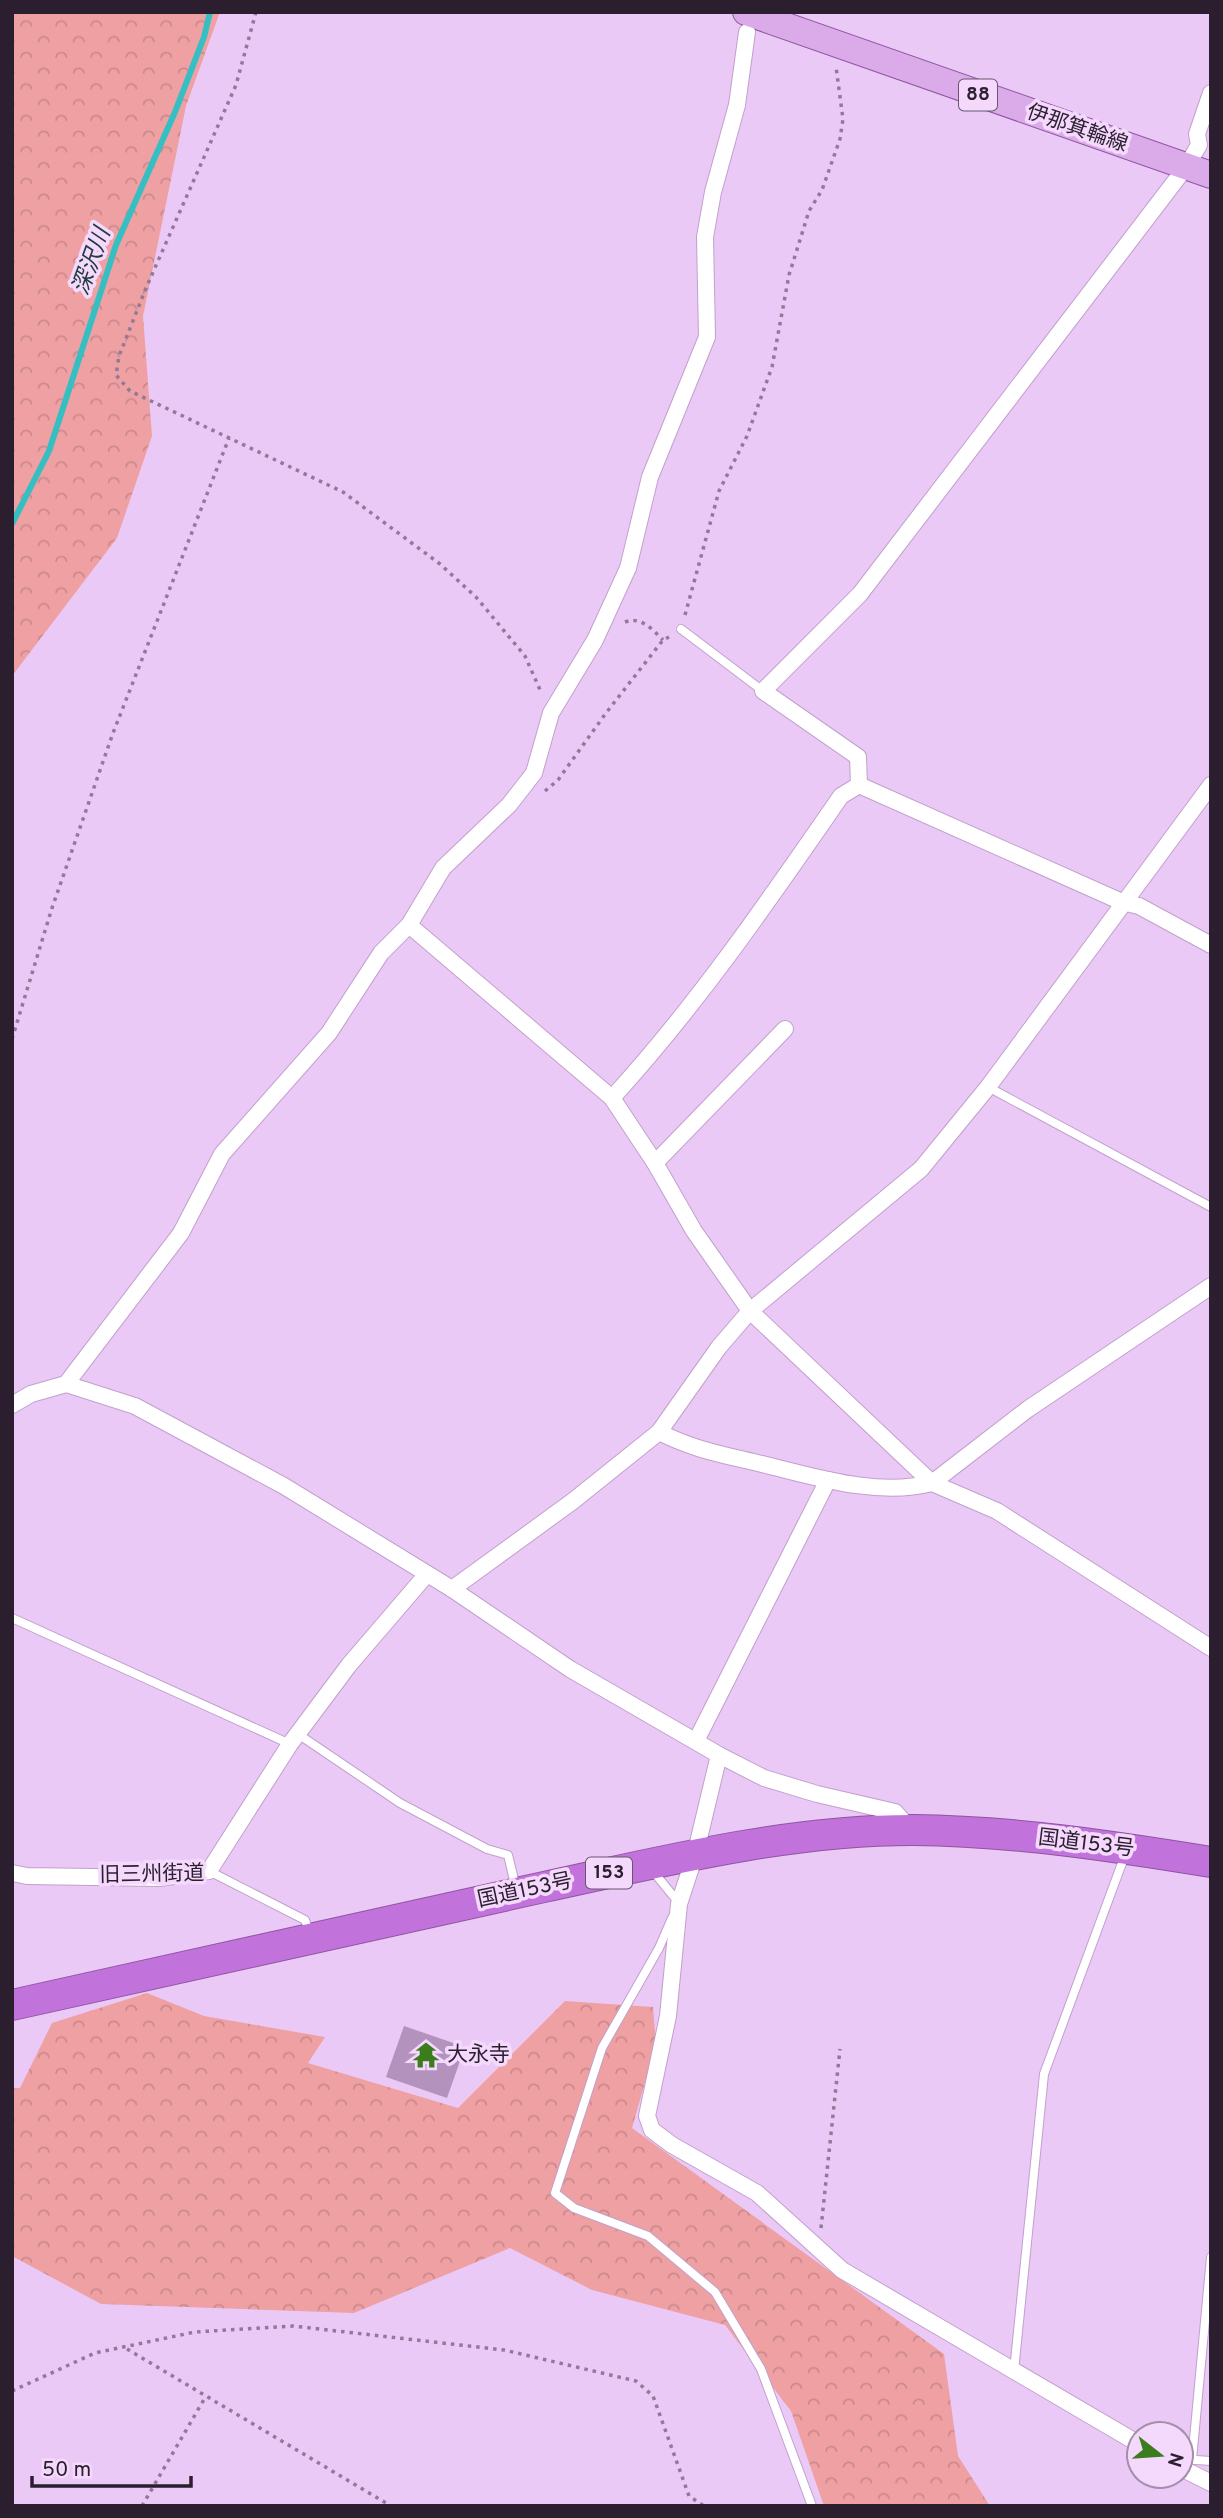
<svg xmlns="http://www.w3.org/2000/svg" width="1223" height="2518" font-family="Overpass,'Noto Sans JP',sans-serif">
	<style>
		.forest { fill: url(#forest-crowns) }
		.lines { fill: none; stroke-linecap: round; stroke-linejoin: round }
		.stream { stroke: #35bfc2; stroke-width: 6 }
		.building { fill: #b392bd }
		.lane-casing { stroke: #c1a0cc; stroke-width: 10 }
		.street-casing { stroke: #c1a0cc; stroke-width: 18 }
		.primary-casing { stroke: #8d559f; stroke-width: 28 }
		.highway-casing { stroke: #8d559f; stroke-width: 32 }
		.path { stroke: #917999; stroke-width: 3.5; stroke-dasharray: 3.5 5; stroke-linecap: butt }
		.lane { stroke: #fff; stroke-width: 8 }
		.street { stroke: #fff; stroke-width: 16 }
		.primary { stroke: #daaae9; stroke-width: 26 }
		.highway { stroke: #c272db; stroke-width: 30 }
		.labels { text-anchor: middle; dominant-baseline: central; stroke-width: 7; stroke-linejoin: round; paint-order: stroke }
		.shield { fill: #f4d9fd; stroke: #67566d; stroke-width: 2 }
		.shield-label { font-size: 19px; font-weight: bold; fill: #2b1e2f }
		.street-label { font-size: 21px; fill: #2b1e2f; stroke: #f4d9fd }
		.poi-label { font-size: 21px; fill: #2b1e2f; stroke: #f4d9fd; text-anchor: start }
		.water-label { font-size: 23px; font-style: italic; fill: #213d3e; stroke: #f4d9fd }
	</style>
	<defs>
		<pattern id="forest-crowns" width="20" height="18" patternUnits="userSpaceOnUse" patternTransform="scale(1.75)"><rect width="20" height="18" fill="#eea0a2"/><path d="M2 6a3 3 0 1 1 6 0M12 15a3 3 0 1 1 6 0" fill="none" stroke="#cc898c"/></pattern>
	</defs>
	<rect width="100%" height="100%" fill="#ebc9f6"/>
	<g class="forest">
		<polygon points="12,12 220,12 186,106 143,316 152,436 117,538 12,676"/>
		<polygon points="147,1993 204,2016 325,2037 308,2063 458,2108 565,2001 653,2007 656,2044 632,2128 944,2354 958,2456 990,2506 824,2506 791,2411 725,2325 592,2290 510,2248 354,2313 101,2304 12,2256 12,2088 20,2088 52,2023"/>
	</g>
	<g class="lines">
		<polyline class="stream" points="12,524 49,451 116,245 175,112 204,37 210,12"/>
	</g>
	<polygon class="building" points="404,2026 465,2047 447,2098 386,2077"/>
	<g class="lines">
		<g class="lane-casing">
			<g id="lane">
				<polyline points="681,629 763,691"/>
				<polyline points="988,1087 1211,1207"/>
				<polyline points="12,1618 290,1744"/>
				<polyline points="298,1734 400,1803 487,1849 508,1855 516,1888"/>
				<polyline points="652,1870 679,1903"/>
				<polyline points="209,1871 305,1920 309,1931"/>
				<polyline points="672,1918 659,1948 602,2048 555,2193 574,2208 648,2236 715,2292 761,2369 812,2506"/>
				<polyline points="1014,2371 1044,2074 1125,1855"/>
				<polyline points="1181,2459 1211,2461"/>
				<polyline points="1192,2460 1211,2257"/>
			</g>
		</g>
		<g class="street-casing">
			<g id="street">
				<polyline points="859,785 858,757 763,691 860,594 1186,167 1199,145 1197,134 1211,93"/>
				<polyline points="859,785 1122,902 1139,906 1211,945"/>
				<polyline points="409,925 612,1098 655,1163 694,1231 750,1311 932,1483 997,1511 1211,1648"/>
				<path d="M 612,1098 C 698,1004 769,900 841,796 L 859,785"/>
				<polyline points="655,1163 785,1029"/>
				<polyline points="66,1384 181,1233 222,1154 329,1033 381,953 409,925 443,868 509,805 534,773 551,713 595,640 628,568 650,477 707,337 705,237 713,192 737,105 747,32"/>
				<polyline points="12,1405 31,1394 66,1384 135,1406 284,1486 452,1589 570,1669 719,1755 764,1778 817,1794 895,1812 911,1830"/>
				<path d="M 659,1432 C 694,1450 725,1455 762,1464 C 816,1477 877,1497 932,1483 L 1028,1409 L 1211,1286"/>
				<polyline points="452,1589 573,1501 659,1432 719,1347 750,1311 921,1169 988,1087 1211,785"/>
				<polyline points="696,1741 828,1480"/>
				<polyline points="719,1755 695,1855 679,1904 668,2016 647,2116 652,2130 672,2145 757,2193 842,2270 1139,2444"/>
				<polyline points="12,1873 27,1876 159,1878 209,1871 290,1744 349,1665 427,1574"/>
				<polyline points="1181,2468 1211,2483"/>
			</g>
		</g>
		<g class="primary-casing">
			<polyline id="primary" points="746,12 1211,175"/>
		</g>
		<g class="highway-casing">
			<path id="highway" d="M 12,2005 C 189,1965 366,1925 544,1887 C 664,1861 789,1830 913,1830 C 1013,1831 1112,1846 1211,1862"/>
		</g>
		<g class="path">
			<polyline points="256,12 236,85 146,288 119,356 116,375 130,391 343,492 440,564 476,597 525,656 541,692"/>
			<polyline points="685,615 719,491 747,436 772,367 789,275 809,211 822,190 840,139 843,119 836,67"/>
			<path d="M 625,622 C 641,616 652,629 663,640"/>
			<polyline points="545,791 558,780 606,713 663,640 669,637"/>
			<polyline points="12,1039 52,908 113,733 229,438"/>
			<polyline points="821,2228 840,2049"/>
			<polyline points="127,2349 391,2506"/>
			<polyline points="12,2391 95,2353 195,2332 293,2326 504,2350 636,2381 653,2396 689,2496 704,2506"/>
			<polyline points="142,2506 206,2396"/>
		</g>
		<use href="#lane" class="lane"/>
		<use href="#street" class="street"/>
		<use href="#primary" class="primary"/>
		<use href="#highway" class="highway"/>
	</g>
	<defs>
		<g id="temple-bare" transform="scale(2.1)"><path d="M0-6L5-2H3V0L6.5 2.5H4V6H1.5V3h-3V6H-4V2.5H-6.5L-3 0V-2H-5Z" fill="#3b7c1c" stroke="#f4d9fd" stroke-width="2.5" paint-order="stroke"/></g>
	</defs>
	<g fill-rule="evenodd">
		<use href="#temple-bare" x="426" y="2055"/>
	</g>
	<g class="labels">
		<g class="shield">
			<rect x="959" y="79.5" width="38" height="31" rx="5"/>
			<rect x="586" y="1857.5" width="46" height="31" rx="5"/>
		</g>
		<g class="shield-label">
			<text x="978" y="95">88</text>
			<text x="609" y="1873">153</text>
		</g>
		<g class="street-label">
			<text transform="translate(1077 129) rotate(19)">伊那箕輪線</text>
			<text transform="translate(1086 1844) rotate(7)">国道153号</text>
			<text transform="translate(152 1875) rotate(-1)">旧三州街道</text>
			<text transform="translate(525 1891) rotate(-12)">国道153号</text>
		</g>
		<g class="poi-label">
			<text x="447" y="2055">大永寺</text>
		</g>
		<g class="water-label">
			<text transform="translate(93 262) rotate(-70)">深沢川</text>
		</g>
	</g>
	<rect width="1223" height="2518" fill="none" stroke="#2b1e2f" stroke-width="28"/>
	<g transform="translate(1160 2455) rotate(107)"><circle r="33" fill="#f4d9fd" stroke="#a48eab" stroke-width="2"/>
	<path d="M0-5L12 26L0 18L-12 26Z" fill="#3b7c1c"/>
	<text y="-10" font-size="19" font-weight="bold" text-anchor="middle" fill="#2b1e2f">N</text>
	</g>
	<path d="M32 2476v10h159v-10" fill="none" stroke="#2b1e2f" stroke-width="3.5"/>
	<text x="42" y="2476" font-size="21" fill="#2b1e2f" stroke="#f4d9fd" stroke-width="5" paint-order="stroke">50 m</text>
</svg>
